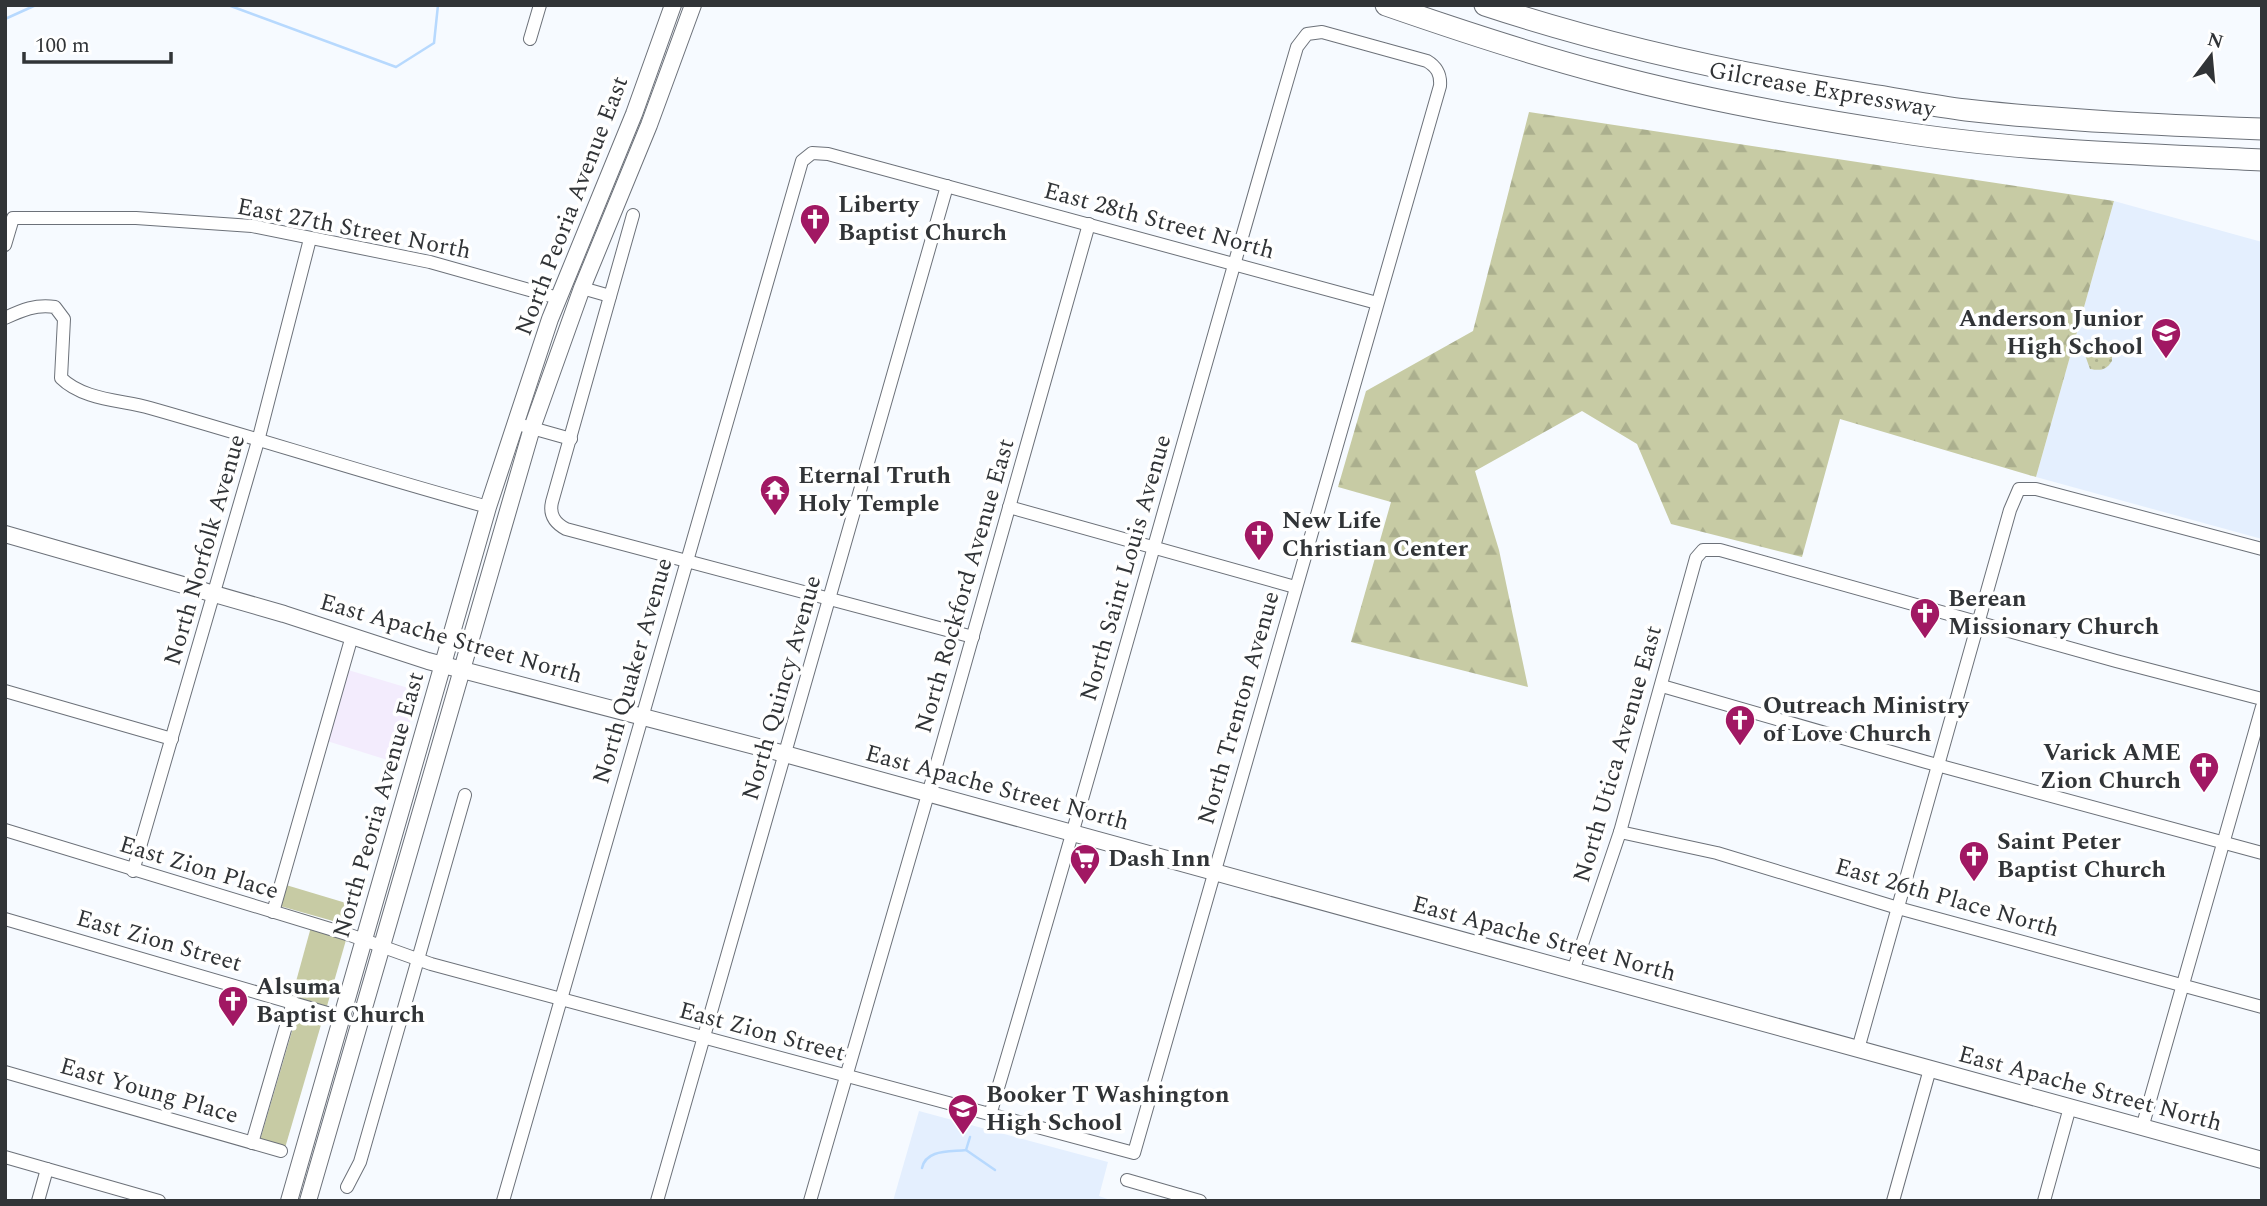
<svg xmlns="http://www.w3.org/2000/svg" width="2267" height="1206" font-family="Spectral,serif">
	<style>
		.commercial { fill: #f3ecfd }
		.built { fill: #e4effe }
		.green { fill: #c7cba4 }
		.forest { fill: url(#forest-firs) }
		.park { fill: url(#park-dots) }
		.lines { fill: none; stroke-linecap: round; stroke-linejoin: round }
		.stream { stroke: #b7d9fe; stroke-width: 2.5 }
		.minor-casing { stroke: #6c7179; stroke-width: 14 }
		.secondary-casing { stroke: #6c7179; stroke-width: 18 }
		.motorway-casing { stroke: #6c7179; stroke-width: 23 }
		.minor { stroke: #fff; stroke-width: 12 }
		.secondary { stroke: #fff; stroke-width: 16 }
		.motorway { stroke: #fff; stroke-width: 21 }
		.labels { text-anchor: middle; dominant-baseline: central; stroke-width: 7; stroke-linejoin: round; paint-order: stroke }
		.street-label { font-size: 24px; fill: #313437; stroke: #fff }
		.poi-label { font-size: 24px; font-weight: bold; fill: #313437; stroke: #fff; text-anchor: start }
	</style>
	<defs>
		<pattern id="forest-firs" width="22" height="20" patternUnits="userSpaceOnUse" patternTransform="scale(1.75)"><rect width="22" height="20" fill="#c7cba4"/><path d="M5 1l3.5 6h-7zM16 11l3.5 6h-7z" fill="#abaf8e"/></pattern>
		<pattern id="park-dots" width="8" height="8" patternUnits="userSpaceOnUse" patternTransform="scale(1.75)"><rect width="8" height="8" fill="#c7cba4"/><path d="M2 2h.1M6 6h.1" fill="none" stroke="#abaf8e" stroke-width="1.8" stroke-linecap="round"/></pattern>
	</defs>
	<rect width="100%" height="100%" fill="#f6faff"/>
	<polygon class="commercial" points="348,670 415,690 422,696 408,726 405,725 402,738 404,739 397,763 327,741"/>
	<g class="built">
		<polygon points="2114,201 2262,242 2262,539 2036,477"/>
		<polygon points="919,1111 1108,1162 1099,1196 1113,1201 893,1201"/>
	</g>
	<g class="green">
		<polygon points="286,885 346,903 340,923 280,906"/>
		<polygon points="311,927 346,940 327,1006 292,996"/>
		<polygon points="305,1013 323,1018 285,1148 261,1139 261,1137 295,1021 299,1015"/>
	</g>
	<polygon class="forest" points="1529,112 2114,201 2036,477 1840,419 1802,557 1671,524 1637,444 1582,411 1475,471 1499,550 1528,687 1351,642 1391,502 1338,487 1366,391 1473,331"/>
	<path class="park" d="M 2101,350 L 2112,354 L 2112,361 C 2106,370 2101,371 2090,369 L 2085,355 Z"/>
	<g class="lines">
		<g class="stream">
			<polyline points="228,5 396,67 434,43 438,5"/>
			<polyline points="5,19 36,5"/>
			<polyline points="966,1150 995,1170"/>
			<path d="M 922,1168 C 926,1149 950,1152 966,1150 L 970,1137"/>
		</g>
		<g class="minor-casing">
			<g id="minor">
				<polyline points="530,39 540,5"/>
				<path d="M 633,215 L 552,502 C 549,515 555,523 566,529 L 973,637"/>
				<polyline points="5,245 13,218 136,218 252,226 430,262 558,298"/>
				<polyline points="582,288 610,296"/>
				<path d="M 5,318 C 22,310 36,304 55,307 L 64,319 L 61,378 C 83,400 122,400 150,408 C 263,440 374,476 488,507"/>
				<polyline points="514,423 571,439"/>
				<polyline points="1009,507 1295,587"/>
				<polyline points="1662,686 1926,762 2262,853"/>
				<polyline points="5,691 172,739"/>
				<path d="M 5,830 L 350,935 L 431,964 L 1134,1153 L 1440,86 C 1441,74 1437,67 1427,61 L 1322,32 L 1307,34 L 1297,47 C 1193,402 1096,760 990,1115"/>
				<polyline points="1620,832 1717,853 1898,908 2262,1007"/>
				<polyline points="133,871 258,441 310,239"/>
				<polyline points="273,912 352,636"/>
				<polyline points="5,919 341,1017"/>
				<polyline points="1573,971 1620,832 1696,558 1703,550 1720,550 2116,661 2262,699"/>
				<polyline points="1858,1049 2010,510 2019,489 2036,489 2262,549"/>
				<polyline points="5,1072 281,1151"/>
				<polyline points="2142,1128 2262,707"/>
				<polyline points="252,1143 293,1002"/>
				<polyline points="5,1157 159,1201"/>
				<polyline points="1127,1180 1179,1195 1182,1201"/>
				<polyline points="347,1187 360,1162 465,795"/>
				<polyline points="1179,1195 1200,1201"/>
				<polyline points="38,1201 47,1169"/>
				<polyline points="503,1201 802,161 812,153 828,154 1377,303"/>
				<polyline points="657,1201 947,186"/>
				<polyline points="810,1201 933,777 1089,224"/>
				<polyline points="1893,1201 1930,1069"/>
				<polyline points="2044,1201 2070,1107"/>
			</g>
		</g>
		<g class="secondary-casing">
			<g id="secondary">
				<polyline points="5,534 284,614 428,661 785,754 2262,1160"/>
				<polyline points="289,1201 488,507 550,319 634,114 673,5"/>
				<polyline points="308,1201 532,428 582,288 649,125 693,5"/>
			</g>
		</g>
		<g class="motorway-casing">
			<g id="motorway">
				<path d="M 1386,5 C 1458,30 1530,54 1603,73 C 1700,99 1799,117 1898,132 C 2018,151 2141,154 2262,160"/>
				<path d="M 1485,5 C 1609,46 1738,74 1866,94 C 1899,99 1933,106 1966,110 C 2064,121 2163,125 2262,129"/>
			</g>
		</g>
		<use href="#minor" class="minor"/>
		<use href="#secondary" class="secondary"/>
		<use href="#motorway" class="motorway"/>
	</g>
	<defs>
		<g id="church-pin" transform="scale(1.575)"><path d="M0 17L-7.5 6A9.5 9.5 0 1 1 7.5 6Z" fill="#a11863" stroke="#fff"/><path d="M-1.2-6h2.4v3.5h3.3v2.4h-3.3V6h-2.4V-.1h-3.3v-2.4h3.3Z" fill="#fff"/></g>
		<g id="school-pin" transform="scale(1.575)"><path d="M0 17L-7.5 6A9.5 9.5 0 1 1 7.5 6Z" fill="#a11863" stroke="#fff"/><path d="M0-5L7-2L0 1L-7-2ZM-4 1L0 2.5L4 1V4Q0 6-4 4Z" fill="#fff"/></g>
		<g id="temple-pin" transform="scale(1.575)"><path d="M0 17L-7.5 6A9.5 9.5 0 1 1 7.5 6Z" fill="#a11863" stroke="#fff"/><path d="M0-6L5-2H3V0L6.5 2.5H4V6H1.5V3h-3V6H-4V2.5H-6.5L-3 0V-2H-5Z" fill="#fff"/></g>
		<g id="supermarket-pin" transform="scale(1.575)"><path d="M0 17L-7.5 6A9.5 9.5 0 1 1 7.5 6Z" fill="#a11863" stroke="#fff"/><path d="M-6-5.5h2.5l.6 2H6L4.5 2H-2.5L-4.4-4H-6ZM-1.5 3.2a1.3 1.3 0 1 0 .1 0ZM3 3.2a1.3 1.3 0 1 0 .1 0Z" fill="#fff"/></g>
	</defs>
	<g fill-rule="evenodd">
		<use href="#church-pin" x="815" y="219"/>
		<use href="#school-pin" x="2166" y="333"/>
		<use href="#temple-pin" x="775" y="490"/>
		<use href="#church-pin" x="1259" y="535"/>
		<use href="#church-pin" x="1925" y="613"/>
		<use href="#church-pin" x="1740" y="720"/>
		<use href="#church-pin" x="2204" y="767"/>
		<use href="#church-pin" x="1974" y="856"/>
		<use href="#supermarket-pin" x="1085" y="859"/>
		<use href="#church-pin" x="233" y="1001"/>
		<use href="#school-pin" x="963" y="1109"/>
	</g>
	<g class="labels">
		<g class="street-label">
			<text transform="translate(1822 90) rotate(10)">Gilcrease Expressway</text>
			<text transform="translate(572 206) rotate(-69)">North Peoria Avenue East</text>
			<text transform="translate(1159 221) rotate(15)">East 28th Street North</text>
			<text transform="translate(354 229) rotate(11)">East 27th Street North</text>
			<text transform="translate(205 550) rotate(-74)">North Norfolk Avenue</text>
			<text transform="translate(1126 568) rotate(-74)">North Saint Louis Avenue</text>
			<text transform="translate(965 586) rotate(-74)">North Rockford Avenue East</text>
			<text transform="translate(451 639) rotate(16)">East Apache Street North</text>
			<text transform="translate(633 671) rotate(-74)">North Quaker Avenue</text>
			<text transform="translate(782 688) rotate(-74)">North Quincy Avenue</text>
			<text transform="translate(1239 708) rotate(-74)">North Trenton Avenue</text>
			<text transform="translate(1618 754) rotate(-74)">North Utica Avenue East</text>
			<text transform="translate(997 788) rotate(15)">East Apache Street North</text>
			<text transform="translate(379 805) rotate(-74)">North Peoria Avenue East</text>
			<text transform="translate(199 868) rotate(17)">East Zion Place</text>
			<text transform="translate(1947 898) rotate(16)">East 26th Place North</text>
			<text transform="translate(1544 939) rotate(15)">East Apache Street North</text>
			<text transform="translate(159 941) rotate(16)">East Zion Street</text>
			<text transform="translate(762 1032) rotate(15)">East Zion Street</text>
			<text transform="translate(2090 1089) rotate(15)">East Apache Street North</text>
			<text transform="translate(149 1091) rotate(16)">East Young Place</text>
		</g>
		<g class="poi-label">
			<text x="838" y="205">Liberty<tspan x="838" dy="28">Baptist Church</tspan></text>
			<text x="2143" y="319" text-anchor="end">Anderson Junior<tspan x="2143" dy="28">High School</tspan></text>
			<text x="798" y="476">Eternal Truth<tspan x="798" dy="28">Holy Temple</tspan></text>
			<text x="1282" y="521">New Life<tspan x="1282" dy="28">Christian Center</tspan></text>
			<text x="1948" y="599">Berean<tspan x="1948" dy="28">Missionary Church</tspan></text>
			<text x="1763" y="706">Outreach Ministry<tspan x="1763" dy="28">of Love Church</tspan></text>
			<text x="2181" y="753" text-anchor="end">Varick AME<tspan x="2181" dy="28">Zion Church</tspan></text>
			<text x="1997" y="842">Saint Peter<tspan x="1997" dy="28">Baptist Church</tspan></text>
			<text x="1108" y="859">Dash Inn</text>
			<text x="256" y="987">Alsuma<tspan x="256" dy="28">Baptist Church</tspan></text>
			<text x="986" y="1095">Booker T Washington<tspan x="986" dy="28">High School</tspan></text>
		</g>
	</g>
	<rect width="2267" height="1206" fill="none" stroke="#313437" stroke-width="14"/>
	<g transform="translate(2211 56) rotate(16)" stroke="#ffffff" stroke-width="5" paint-order="stroke">
	<path d="M0-5L12 26L0 18L-12 26Z" fill="#313437"/>
	<text y="-10" font-size="19" font-weight="bold" text-anchor="middle" fill="#313437">N</text>
	</g>
	<path d="M24 52v10h147v-10" fill="none" stroke="#313437" stroke-width="3.5"/>
	<text x="35" y="52" font-size="21" fill="#313437" stroke="#ffffff" stroke-width="5" paint-order="stroke">100 m</text>
</svg>
